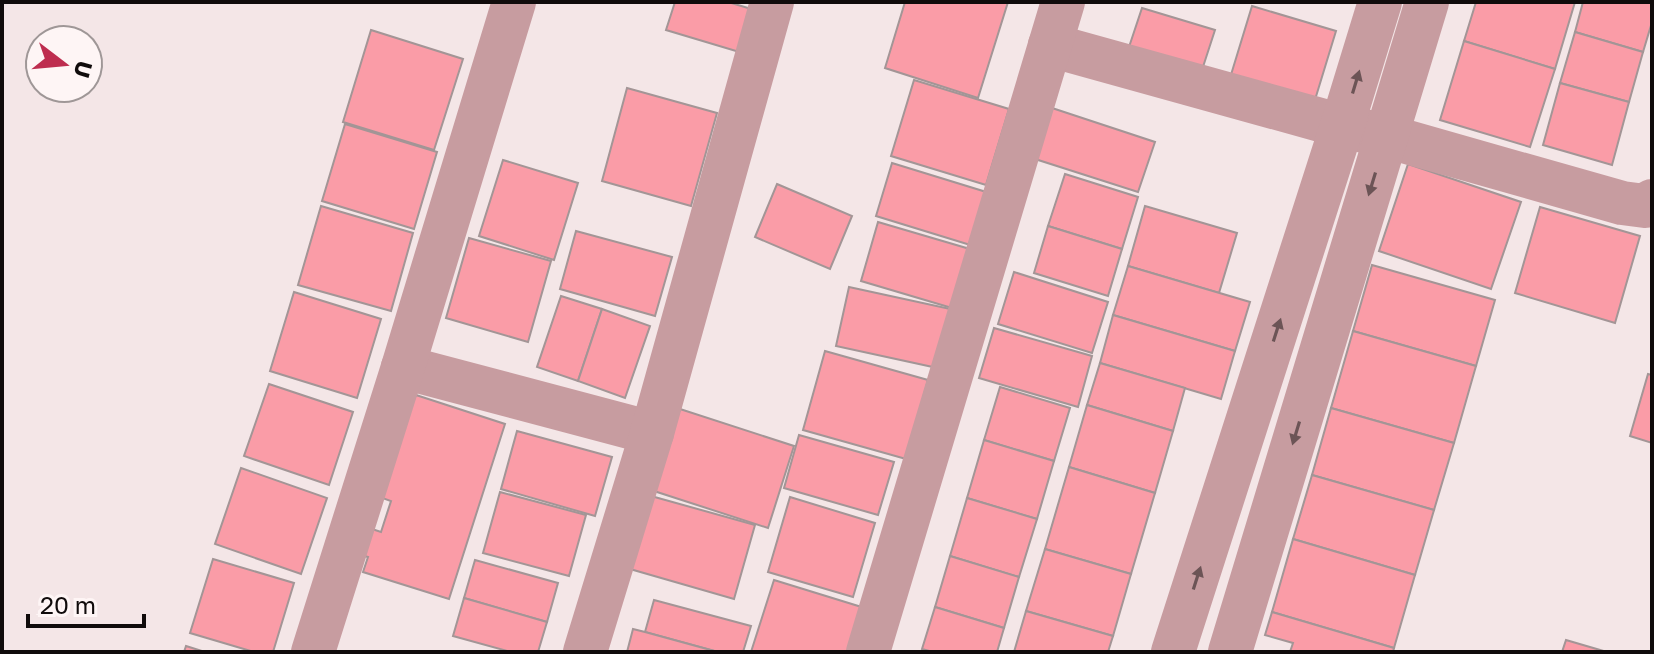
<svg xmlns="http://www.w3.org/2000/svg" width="1654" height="654" font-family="'Golos Text',sans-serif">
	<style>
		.building { fill: #fa9ca7; stroke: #a39596; stroke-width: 2 }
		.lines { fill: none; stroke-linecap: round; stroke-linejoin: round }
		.minor { stroke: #c79ca0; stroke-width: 44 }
		.oneway { fill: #6c5456 }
	</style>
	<rect width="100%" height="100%" fill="#f4e6e7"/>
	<g class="building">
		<polygon points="675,2 728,2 758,11 746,54 666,30"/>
		<polygon points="905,2 1008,2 978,98 885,68"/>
		<polygon points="1476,2 1575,2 1555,69 1464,41"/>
		<polygon points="1583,2 1652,2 1652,22 1643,52 1575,32"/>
		<polygon points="1252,6 1336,31 1314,103 1230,78"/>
		<polygon points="1142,8 1215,30 1201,73 1128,50"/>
		<polygon points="371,30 463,59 434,150 343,122"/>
		<polygon points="1575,32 1643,52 1629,102 1560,83"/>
		<polygon points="1464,41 1555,69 1530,147 1440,120"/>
		<polygon points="914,80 1009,109 986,185 891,156"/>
		<polygon points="1560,83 1629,102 1612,165 1543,145"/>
		<polygon points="627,88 717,113 691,206 602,181"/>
		<polygon points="1049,107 1155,142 1138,192 1032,158"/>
		<polygon points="345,124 437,152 414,229 322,201"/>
		<polygon points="503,160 578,183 554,260 479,236"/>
		<polygon points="892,163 996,195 980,248 876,216"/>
		<polygon points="1408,164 1521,202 1491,289 1379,251"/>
		<polygon points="1065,174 1138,197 1122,249 1048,226"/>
		<polygon points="777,184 852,216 830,269 755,237"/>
		<polygon points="321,206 413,233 391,311 298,285"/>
		<polygon points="1145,206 1237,233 1219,293 1128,266"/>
		<polygon points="1540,207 1640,236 1615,323 1515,293"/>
		<polygon points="878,222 980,252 962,311 861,281"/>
		<polygon points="1048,226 1122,249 1108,296 1034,273"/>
		<polygon points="576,231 672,257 655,316 560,289"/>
		<polygon points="469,238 551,261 528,342 446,318"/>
		<polygon points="1372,265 1495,300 1476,366 1353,331"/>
		<polygon points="1128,266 1250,302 1235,351 1113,315"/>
		<polygon points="1014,272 1108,302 1092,353 998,324"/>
		<polygon points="849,287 955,310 942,369 836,346"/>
		<polygon points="294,292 381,319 357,398 270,371"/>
		<polygon points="561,296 602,309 578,381 537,367"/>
		<polygon points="602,309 650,326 625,398 578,381"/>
		<polygon points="1113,315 1235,351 1221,399 1100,363"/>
		<polygon points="994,328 1092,356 1078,407 979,378"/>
		<polygon points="1353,331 1476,366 1454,443 1331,408"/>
		<polygon points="825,351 928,380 906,459 803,430"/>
		<polygon points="1100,363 1185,388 1173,431 1087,405"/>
		<polygon points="1648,374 1652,375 1652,443 1630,436"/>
		<polygon points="269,384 353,412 329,485 244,456"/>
		<polygon points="1000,387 1070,408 1054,461 984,440"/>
		<polygon points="416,395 505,424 449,599 363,572 368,557 357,554 366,527 381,532 391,501 371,494"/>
		<polygon points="1087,405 1173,431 1155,493 1069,467"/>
		<polygon points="1331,408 1454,443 1434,510 1312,475"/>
		<polygon points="680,409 794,446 768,528 654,491"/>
		<polygon points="517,431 612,457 595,516 501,489"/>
		<polygon points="799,435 894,462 878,515 784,488"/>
		<polygon points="984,440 1054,461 1037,519 967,498"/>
		<polygon points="1069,467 1155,493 1131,574 1045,549"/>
		<polygon points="241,468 327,498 301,574 215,544"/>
		<polygon points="1312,475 1434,510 1415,575 1293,539"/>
		<polygon points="500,492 586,515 569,576 483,553"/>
		<polygon points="651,496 755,525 734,599 630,569"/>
		<polygon points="790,497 875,523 853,597 768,572"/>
		<polygon points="967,498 1037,519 1019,577 950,556"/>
		<polygon points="1293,539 1415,575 1394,648 1272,612"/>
		<polygon points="1045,549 1131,574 1113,636 1026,611"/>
		<polygon points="950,556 1019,577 1004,628 935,607"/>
		<polygon points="213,559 294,583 273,652 254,652 190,633"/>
		<polygon points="475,560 558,583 547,622 464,598"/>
		<polygon points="774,580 868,609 855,652 751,652"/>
		<polygon points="464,598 547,622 538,652 511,652 453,636"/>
		<polygon points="654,600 751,626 743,652 718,652 645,632"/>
		<polygon points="935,607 1004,628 997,652 933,652 922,649"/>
		<polygon points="1026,611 1113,636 1108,652 1014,652"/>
		<polygon points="1272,612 1394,648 1393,652 1290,652 1293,643 1265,635"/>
		<polygon points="633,629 645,632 718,652 627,652"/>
		<polygon points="1566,640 1607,652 1562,652"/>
		<polygon points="186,646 205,652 184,652"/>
	</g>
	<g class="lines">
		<g class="minor">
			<polyline points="1050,45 1342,126 1386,136 1622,203 1645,206 1652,201"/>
			<polyline points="403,367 652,433"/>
			<polyline points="313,652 403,367 514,2"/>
			<polyline points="585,652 652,433 772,2"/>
			<polyline points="868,652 1063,2"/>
			<polyline points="1173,652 1342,126 1380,2"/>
			<polyline points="1230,652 1427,2"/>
		</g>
	</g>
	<defs><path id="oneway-solid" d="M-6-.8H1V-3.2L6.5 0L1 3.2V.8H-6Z" transform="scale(2)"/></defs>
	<g class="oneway">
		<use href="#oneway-solid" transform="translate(1356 82) rotate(-73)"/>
		<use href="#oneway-solid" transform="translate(1372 184) rotate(107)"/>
		<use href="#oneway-solid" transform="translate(1277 330) rotate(-72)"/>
		<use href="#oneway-solid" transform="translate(1296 433) rotate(107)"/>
		<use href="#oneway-solid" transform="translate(1197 578) rotate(-72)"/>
	</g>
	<rect width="1654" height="654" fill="none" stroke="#100b0b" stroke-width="8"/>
	<g transform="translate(64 64) rotate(106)"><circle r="38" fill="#fef5f5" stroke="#9f9797" stroke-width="2"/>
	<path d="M0-6L14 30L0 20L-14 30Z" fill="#be2d4f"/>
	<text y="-12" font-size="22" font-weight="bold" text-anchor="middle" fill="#100b0b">U</text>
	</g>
	<path d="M28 614v12h116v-12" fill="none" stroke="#100b0b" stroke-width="4"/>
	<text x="40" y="614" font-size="24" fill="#100b0b" stroke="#fef5f5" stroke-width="6" paint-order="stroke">20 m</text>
</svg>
